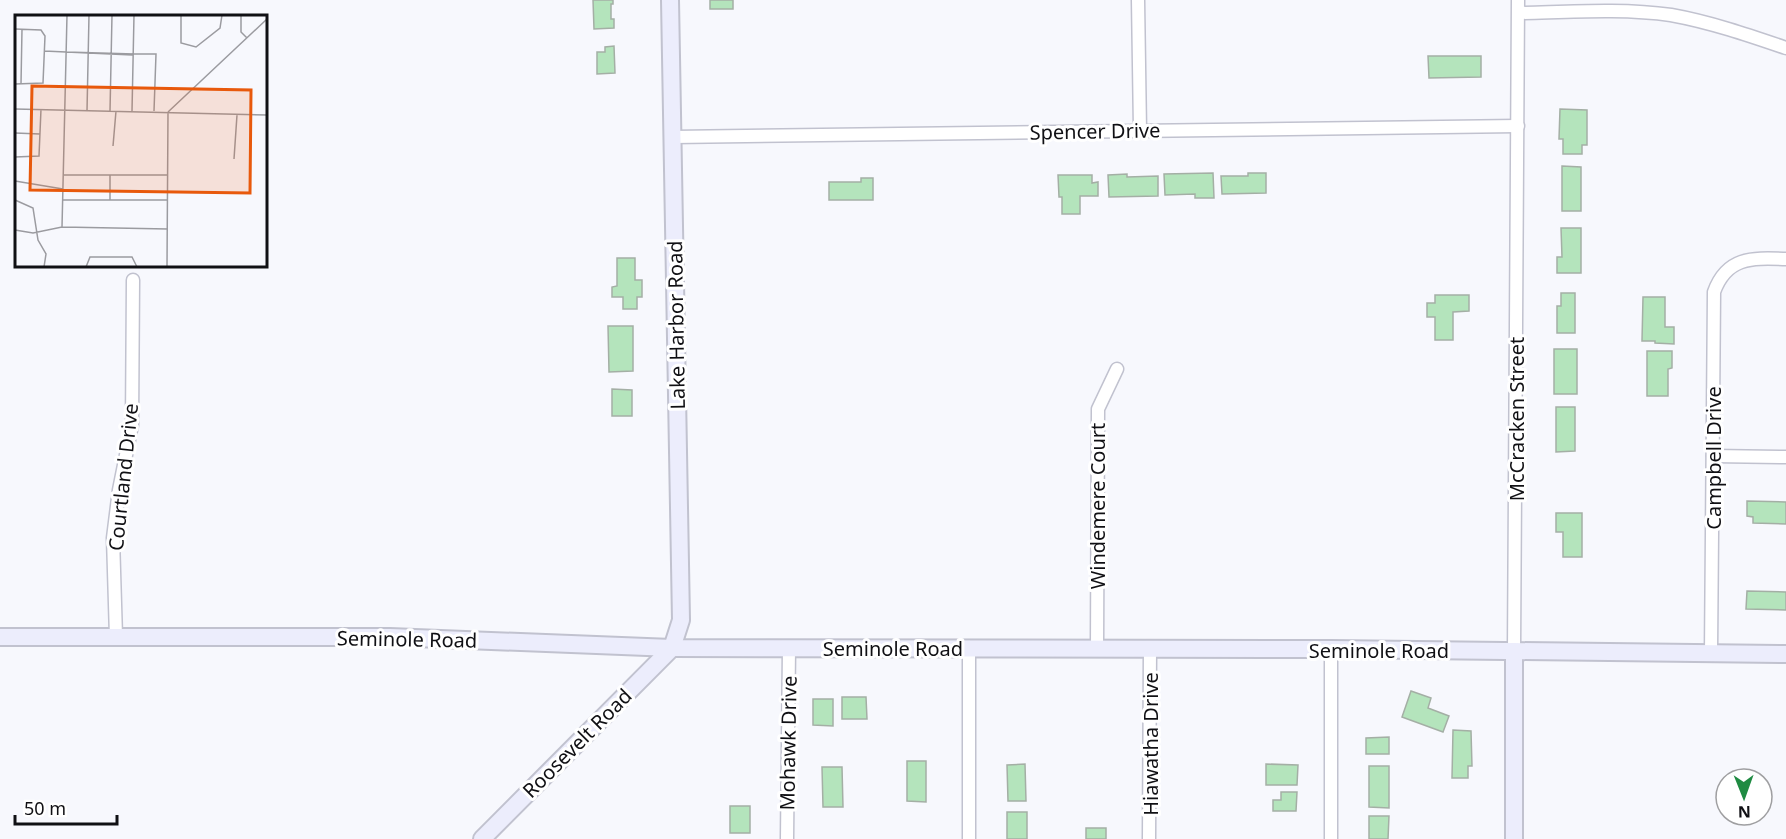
<svg xmlns="http://www.w3.org/2000/svg" width="1786" height="839" font-family="'Noto Sans',sans-serif">
	<style>
		.building { fill: #b4e4bc; stroke: #a4afa5; stroke-width: 1.5 }
		.lines { fill: none; stroke-linecap: round; stroke-linejoin: round }
		.street-casing { stroke: #c1c2cf; stroke-width: 15 }
		.secondary-casing { stroke: #c1c2cf; stroke-width: 20 }
		.street { stroke: #fff; stroke-width: 12 }
		.secondary { stroke: #ecedfc; stroke-width: 16 }
		.labels { text-anchor: middle; dominant-baseline: central; stroke-width: 6; stroke-linejoin: round; paint-order: stroke }
		.street-label { font-size: 20px; fill: #101014; stroke: #fff }
		.inset-road { fill: none; stroke: #9b9ba0; stroke-width: 1.5 }
		.view { fill: #e8590c; fill-opacity: 0.15; stroke: #e8590c; stroke-width: 3 }
		.inset-edge { fill: none; stroke: #101014; stroke-width: 3 }
	</style>
	<rect width="100%" height="100%" fill="#f7f8fd"/>
	<g class="building">
		<polygon points="593,0 613,0 613,4 611,4 611,19 614,19 614,28 594,29"/>
		<rect x="710" y="0" width="23" height="9"/>
		<polygon points="614,46 615,73 597,74 597,52 605,52 605,47"/>
		<polygon points="1428,56 1481,56 1481,77 1429,78"/>
		<polygon points="1560,109 1587,110 1587,145 1582,145 1582,154 1563,154 1563,139 1559,139"/>
		<polygon points="1562,166 1581,167 1581,211 1562,211"/>
		<polygon points="1213,173 1214,198 1195,198 1195,194 1165,195 1164,174"/>
		<polygon points="1248,173 1266,173 1266,193 1222,194 1221,176 1248,176"/>
		<polygon points="1127,174 1127,177 1158,176 1158,196 1109,197 1108,175"/>
		<polygon points="1058,175 1092,175 1092,183 1098,182 1098,196 1080,196 1080,214 1062,214 1062,197 1059,197"/>
		<polygon points="861,178 873,178 873,200 829,200 829,182 861,182"/>
		<polygon points="1561,228 1581,228 1581,273 1557,273 1557,257 1562,257"/>
		<polygon points="617,258 635,258 635,280 642,280 642,297 637,297 637,309 623,309 623,297 612,297 612,287 617,286"/>
		<polygon points="1561,293 1575,293 1575,333 1557,333 1557,306 1561,306"/>
		<polygon points="1435,295 1469,295 1469,311 1453,312 1453,340 1435,340 1435,317 1427,317 1427,303 1435,303"/>
		<polygon points="1643,297 1665,297 1665,327 1674,327 1674,344 1655,343 1655,341 1642,341"/>
		<polygon points="608,326 633,326 633,371 609,372"/>
		<rect x="1554" y="349" width="23" height="45"/>
		<polygon points="1647,351 1672,351 1672,368 1668,369 1668,396 1647,396"/>
		<polygon points="612,389 632,390 632,416 612,416"/>
		<polygon points="1556,407 1575,407 1575,451 1556,452"/>
		<polygon points="1747,501 1786,502 1786,524 1753,523 1753,517 1747,516"/>
		<polygon points="1556,513 1582,513 1582,557 1563,557 1563,532 1556,532"/>
		<polygon points="1747,591 1786,592 1786,610 1746,609"/>
		<polygon points="1411,691 1431,698 1428,708 1449,716 1443,732 1402,717"/>
		<polygon points="842,697 866,697 867,719 842,719"/>
		<polygon points="813,699 833,699 833,726 813,725"/>
		<polygon points="1453,730 1471,731 1472,766 1468,766 1468,778 1452,778"/>
		<polygon points="1389,737 1389,754 1366,754 1366,738"/>
		<polygon points="907,761 926,761 926,802 907,801"/>
		<polygon points="1025,764 1026,801 1008,801 1007,765"/>
		<polygon points="1266,764 1298,765 1297,785 1266,785"/>
		<polygon points="1369,766 1389,766 1389,808 1369,807"/>
		<polygon points="822,767 842,767 843,807 823,807"/>
		<polygon points="1281,792 1297,792 1296,811 1273,811 1273,800 1281,800"/>
		<rect x="730" y="806" width="20" height="27"/>
		<rect x="1007" y="812" width="20" height="27"/>
		<polygon points="1369,816 1389,816 1388,839 1369,839"/>
		<rect x="1086" y="828" width="20" height="11"/>
	</g>
	<g class="lines">
		<g class="street-casing">
			<g id="street">
				<polyline points="1138,0 1140,130"/>
				<path d="M 1519,13 C 1567,12 1623,8 1671,15 C 1710,22 1748,35 1786,48"/>
				<polyline points="673,137 1518,126"/>
				<polyline points="1713,456 1786,457"/>
				<polyline points="116,637 113,538 119,490 132,425 133,280"/>
				<polyline points="1097,649 1098,409 1117,369"/>
				<polyline points="1514,651 1518,0"/>
				<path d="M 1711,653 L 1714,292 C 1727,256 1753,258 1786,259"/>
				<polyline points="787,839 789,648"/>
				<polyline points="969,839 969,649"/>
				<polyline points="1149,839 1150,649"/>
				<polyline points="1331,839 1331,649"/>
			</g>
		</g>
		<g class="secondary-casing">
			<g id="secondary">
				<polyline points="0,637 390,637 672,648 1331,649 1786,654"/>
				<polyline points="482,839 672,648 681,620 670,0"/>
				<polyline points="1514,839 1514,651"/>
			</g>
		</g>
		<use href="#street" class="street"/>
		<use href="#secondary" class="secondary"/>
	</g>
	<g class="labels">
		<g class="street-label">
			<text transform="translate(1095 131) rotate(-1)">Spencer Drive</text>
			<text transform="translate(676 325) rotate(-91)">Lake Harbor Road</text>
			<text transform="translate(1516 419) rotate(-90)">McCracken Street</text>
			<text transform="translate(1713 458) rotate(-90)">Campbell Drive</text>
			<text transform="translate(123 477) rotate(-84)">Courtland Drive</text>
			<text transform="translate(1097 506) rotate(-90)">Windemere Court</text>
			<text transform="translate(407 639) rotate(1)">Seminole Road</text>
			<text x="893" y="648">Seminole Road</text>
			<text x="1379" y="650">Seminole Road</text>
			<text transform="translate(577 743) rotate(-45)">Roosevelt Road</text>
			<text transform="translate(788 743) rotate(-89)">Mohawk Drive</text>
			<text transform="translate(1150 744) rotate(-90)">Hiawatha Drive</text>
		</g>
	</g>
	<g transform="translate(15 15)">
		<rect width="252" height="252" fill="#f7f8fd"/>
		<path class="inset-road" d="M 166,0 L 166,28 L 181,32 L 205,13 L 207,0M 226,0 L 226,17 L 232,23M 0,14 L 26,15 L 30,21 L 28,68 L 0,69M 29,36 L 117,40 L 118,39 L 51,37M 118,39 L 141,39 L 139,96M 6,69 L 7,14M 0,94 L 252,100M 72,96 L 74,0M 95,96 L 97,0M 117,96 L 119,0M 153,97 L 252,4M 0,118 L 25,119M 98,131 L 101,96M 0,142 L 24,141 L 26,94M 219,144 L 222,100M 49,160 L 152,160M 0,166 L 48,174M 0,185 L 18,193 L 23,225 L 31,239 L 29,252M 48,185 L 152,185M 95,185 L 95,160M 47,212 L 52,0M 0,215 L 18,218 L 47,212 L 153,214M 71,252 L 75,242 L 117,242 L 122,252M 152,252 L 153,97"/>
		<path class="view" d="M 17,71 L 236,75 L 235,178 L 15,175 Z"/>
		<rect width="252" height="252" class="inset-edge"/>
	</g>
	<g transform="translate(1744 797) rotate(179)"><circle r="28" fill="#ffffff" stroke="#9f9fa1" stroke-width="1.5"/>
	<path d="M0-4.5L10 22L0 15L-10 22Z" fill="#1f8b42"/>
	<text y="-9" font-size="16" font-weight="bold" text-anchor="middle" fill="#101014">N</text>
	</g>
	<path d="M15 815v9h102v-9" fill="none" stroke="#101014" stroke-width="3"/>
	<text x="24" y="815" font-size="18" fill="#101014" stroke="#ffffff" stroke-width="4.5" paint-order="stroke">50 m</text>
</svg>
